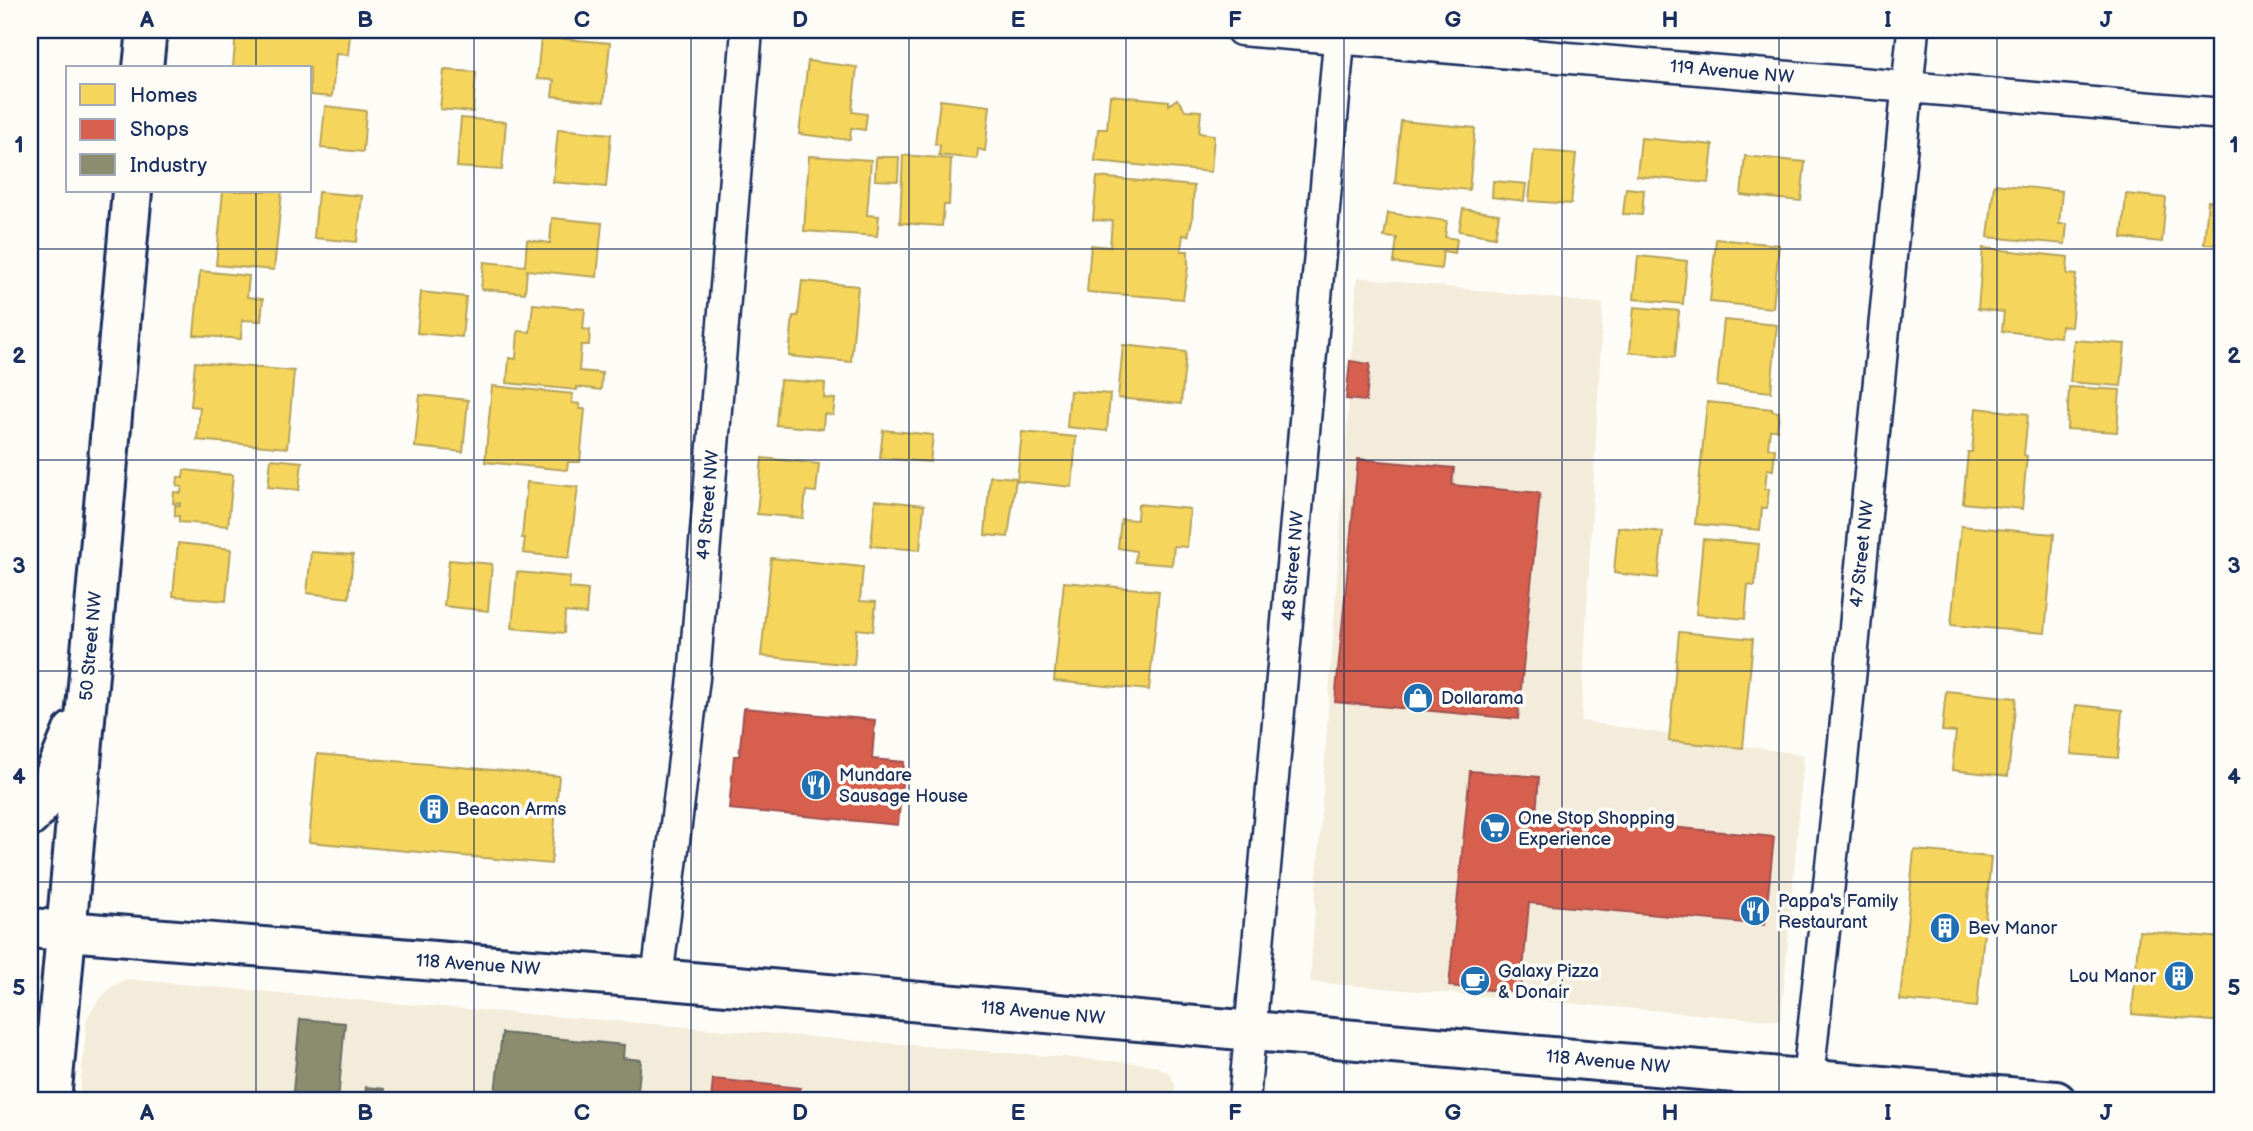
<svg xmlns="http://www.w3.org/2000/svg" width="2253" height="1131" font-family="'Balsamiq Sans',sans-serif">
	<style>
		.built { fill: #f4ecda }
		.homes { fill: #f6d55c; stroke: #b4a35d; stroke-width: 2 }
		.shops { fill: #d6604d; stroke: #9e5152; stroke-width: 2 }
		.industry { fill: #8c8c6e; stroke: #6a7069; stroke-width: 2 }
		.lines { fill: none; stroke-linecap: round; stroke-linejoin: round }
		.minor-casing { stroke: #1b2f5e; stroke-width: 35 }
		.secondary-casing { stroke: #1b2f5e; stroke-width: 44 }
		.minor { stroke: #fdfcf7; stroke-width: 30 }
		.secondary { stroke: #fdfcf7; stroke-width: 38 }
		.grid { fill: none; stroke: #1b2f5e; stroke-width: 2; stroke-opacity: 0.55 }
		.labels { text-anchor: middle; dominant-baseline: central; stroke-width: 7; stroke-linejoin: round; paint-order: stroke }
		.street-label { font-size: 18px; fill: #1b2f5e; stroke: #fdfcf7 }
		.poi-label { font-size: 18px; fill: #1b2f5e; stroke: #fdfcf7; text-anchor: start }
		.neatline { fill: none; stroke: #1b2f5e; stroke-width: 2.5 }
		.grid-label { font-size: 23px; text-anchor: middle; font-weight: bold; fill: #1b2f5e }
	</style>
	<rect width="100%" height="100%" fill="#fdfcf7"/>
	<filter id="ink" filterUnits="userSpaceOnUse"><feTurbulence type="fractalNoise" baseFrequency=".0143" numOctaves="2"/><feDisplacementMap in="SourceGraphic" scale="14" xChannelSelector="R" yChannelSelector="G"/><feConvolveMatrix kernelMatrix="1 2 1 2 8 2 1 2 1" color-interpolation-filters="sRGB"/></filter>
	<g filter="url(#ink)">
		<g class="built">
			<polygon points="1357,277 1603,304 1581,721 1804,755 1781,1021 1310,982"/>
			<polygon points="126,979 368,1001 1147,1064 1158,1067 1170,1074 1175,1085 1174,1101 79,1101 87,1018 97,1002 111,987"/>
		</g>
		<g class="homes">
			<polygon points="236,30 337,30 336,34 350,35 348,55 336,54 332,97 310,95 310,68 233,68"/>
			<polygon points="541,37 610,43 604,102 552,96 554,80 537,79"/>
			<polygon points="30,57 34,57 32,72 30,72"/>
			<polygon points="808,61 857,67 852,112 867,114 865,130 851,128 850,140 799,134"/>
			<polygon points="444,70 476,72 473,112 440,109"/>
			<polygon points="1110,95 1169,101 1169,105 1177,99 1185,110 1201,111 1199,133 1214,135 1211,172 1095,161 1098,129 1107,129"/>
			<polygon points="940,100 990,106 985,151 978,149 977,159 939,155 940,145 935,144"/>
			<polygon points="325,106 366,111 363,152 321,148"/>
			<polygon points="461,118 506,122 502,170 457,167"/>
			<polygon points="1401,121 1475,128 1469,190 1395,183"/>
			<polygon points="558,129 611,134 606,187 553,182"/>
			<polygon points="1641,138 1713,145 1709,183 1637,176"/>
			<polygon points="1534,150 1576,154 1571,204 1529,201"/>
			<polygon points="903,155 951,159 949,205 944,205 942,226 900,223"/>
			<polygon points="809,156 871,160 867,215 879,216 877,236 804,231"/>
			<polygon points="1745,156 1805,162 1801,201 1741,195"/>
			<polygon points="876,157 899,157 898,181 875,180"/>
			<polygon points="1097,177 1194,186 1192,221 1188,236 1183,235 1181,251 1188,251 1188,267 1183,299 1087,292 1091,245 1110,247 1112,221 1093,220"/>
			<polygon points="1493,181 1526,184 1524,201 1492,197"/>
			<polygon points="1994,184 2062,191 2059,224 2067,224 2065,244 1988,237"/>
			<polygon points="1626,188 1644,190 1642,215 1623,214"/>
			<polygon points="223,191 282,191 274,270 216,265"/>
			<polygon points="318,192 362,196 357,242 314,238"/>
			<polygon points="2126,194 2166,198 2162,242 2122,238"/>
			<polygon points="2208,201 2223,203 2223,245 2204,244"/>
			<polygon points="1463,209 1499,214 1495,237 1459,231"/>
			<polygon points="1388,213 1447,221 1445,237 1457,239 1455,253 1443,251 1441,269 1394,263 1397,238 1384,237"/>
			<polygon points="552,218 602,223 597,277 527,270 525,293 481,289 484,262 525,266 527,240 550,243"/>
			<polygon points="1716,239 1779,245 1773,308 1710,302"/>
			<polygon points="1983,248 2068,257 2067,274 2076,275 2071,327 2061,326 2060,337 2002,331 2004,312 1978,309"/>
			<polygon points="1638,256 1687,261 1683,304 1634,299"/>
			<polygon points="200,271 249,276 247,297 263,299 261,321 242,320 241,339 194,335"/>
			<polygon points="802,281 858,286 851,362 789,356 793,316 798,316"/>
			<polygon points="421,292 466,297 462,337 417,333"/>
			<polygon points="533,304 585,309 583,329 590,330 589,345 581,345 579,371 602,373 601,390 577,387 577,390 507,383 509,358 516,359 518,331 530,332"/>
			<polygon points="1634,307 1679,311 1675,357 1630,352"/>
			<polygon points="1724,320 1777,325 1771,392 1717,386"/>
			<polygon points="2074,340 2125,344 2121,386 2070,382"/>
			<polygon points="1123,345 1186,352 1181,404 1118,398"/>
			<polygon points="195,362 294,371 287,448 197,440 200,407 191,406"/>
			<polygon points="780,380 825,383 824,398 835,399 833,415 824,414 823,429 776,425"/>
			<polygon points="492,386 573,394 572,403 580,404 580,409 585,409 580,462 568,462 567,470 485,462"/>
			<polygon points="2069,387 2120,390 2117,432 2067,429"/>
			<polygon points="1070,391 1110,394 1107,431 1067,427"/>
			<polygon points="420,395 468,400 463,452 415,447"/>
			<polygon points="1707,402 1772,409 1772,411 1779,412 1777,430 1770,430 1768,448 1775,449 1773,470 1767,469 1765,489 1769,489 1767,508 1762,508 1760,530 1695,524"/>
			<polygon points="1976,408 2028,414 2024,455 2027,456 2022,509 1963,503 1968,452 1972,452"/>
			<polygon points="883,430 933,435 930,462 880,458"/>
			<polygon points="1022,432 1076,437 1072,487 1017,481"/>
			<polygon points="762,458 819,464 816,492 806,491 803,518 757,514"/>
			<polygon points="271,459 302,462 299,490 268,487"/>
			<polygon points="184,470 233,475 228,526 179,522 179,516 175,516 175,505 180,506 180,503 173,503 174,492 181,493 182,487 177,486 178,477 183,478"/>
			<polygon points="990,476 1016,478 1008,537 985,535"/>
			<polygon points="527,482 578,487 569,558 523,553 525,538 522,538"/>
			<polygon points="875,500 924,505 920,550 871,546"/>
			<polygon points="1138,504 1190,509 1187,547 1174,546 1172,565 1135,562 1136,551 1118,548 1121,519 1137,520"/>
			<polygon points="1961,526 2054,534 2045,633 1951,625"/>
			<polygon points="1618,527 1663,532 1658,578 1614,573"/>
			<polygon points="1703,539 1759,544 1755,586 1748,585 1745,619 1696,614"/>
			<polygon points="178,543 231,549 226,601 173,596"/>
			<polygon points="311,552 353,555 349,598 307,593"/>
			<polygon points="771,558 863,567 860,601 876,602 873,631 857,629 854,665 761,656"/>
			<polygon points="449,560 492,564 488,611 444,606"/>
			<polygon points="517,572 570,577 569,588 588,590 586,614 565,612 564,633 512,628"/>
			<polygon points="1064,582 1159,591 1149,690 1054,681"/>
			<polygon points="1679,632 1753,639 1743,748 1669,741"/>
			<polygon points="1946,691 2016,698 2008,776 1952,770 1956,732 1942,731"/>
			<polygon points="2076,705 2122,710 2118,758 2071,754"/>
			<polygon points="317,754 559,776 551,864 309,842"/>
			<polygon points="1914,850 1991,857 1977,1007 1900,1000"/>
			<polygon points="2139,931 2223,938 2223,1022 2132,1014"/>
		</g>
		<g class="shops">
			<polygon points="1350,361 1370,364 1366,401 1346,399"/>
			<polygon points="1358,459 1454,468 1452,485 1540,493 1518,719 1335,702"/>
			<polygon points="744,708 875,720 872,759 904,762 898,825 729,809 734,756 739,756"/>
			<polygon points="1470,771 1539,777 1536,814 1774,837 1765,925 1529,903 1521,993 1449,986"/>
			<polygon points="713,1079 800,1088 798,1101 711,1101"/>
		</g>
		<g class="industry">
			<polygon points="300,1019 345,1023 338,1101 292,1101"/>
			<polygon points="502,1033 624,1045 623,1058 641,1060 637,1101 494,1101"/>
			<polygon points="366,1087 384,1089 383,1101 364,1101"/>
		</g>
		<g class="lines">
			<g class="minor-casing">
				<g id="minor">
					<polyline points="1241,30 2223,114"/>
					<polyline points="657,979 694,678 747,30"/>
					<polyline points="1808,1079 1840,782 1913,30"/>
					<polyline points="1244,1101 1340,30"/>
				</g>
			</g>
			<g class="secondary-casing">
				<g id="secondary">
					<polyline points="143,68 147,30"/>
					<polyline points="30,817 44,801 73,731"/>
					<polyline points="30,928 657,979 2056,1101"/>
					<polyline points="51,1101 132,191"/>
				</g>
			</g>
			<use href="#minor" class="minor"/>
			<use href="#secondary" class="secondary"/>
		</g>
	</g>
	<path class="grid" d="M 256,30 L 256,68M 474,30 L 474,1101M 691,30 L 691,1101M 909,30 L 909,1101M 1126,30 L 1126,1101M 1344,30 L 1344,1101M 1562,30 L 1562,1101M 1779,30 L 1779,1101M 1997,30 L 1997,1101M 256,191 L 256,1101M 30,249 L 2223,249M 30,460 L 2223,460M 30,671 L 2223,671M 30,882 L 2223,882"/>
	<defs>
		<g id="shop-disc" transform="scale(1.575)"><circle r="9.5" fill="#1f6fb2" stroke="#fdfcf7"/><path d="M-5-2.5h2.3a2.7 3.5 0 0 1 5.4 0H5L5.5 6h-11ZM-1.5-2.5h3a1.5 2.3 0 0 0-3 0Z" fill="#fff"/></g>
		<g id="restaurant-disc" transform="scale(1.575)"><circle r="9.5" fill="#1f6fb2" stroke="#fdfcf7"/><path d="M-5-6h1v4h1v-4h1v4h1v-4h1v5L-1.5 .5V6h-2V.5L-5-1ZM5-6V6H3V1.5H1.5Q1.5-4 5-6Z" fill="#fff"/></g>
		<g id="building-disc" transform="scale(1.575)"><circle r="9.5" fill="#1f6fb2" stroke="#fdfcf7"/><path d="M-4-6H4V6H1V3H-1V6H-4ZM-2.5-4.3h1.7v1.8h-1.7ZM.8-4.3h1.7v1.8H.8ZM-2.5-1h1.7V.8h-1.7ZM.8-1h1.7V.8H.8Z" fill="#fff"/></g>
		<g id="supermarket-disc" transform="scale(1.575)"><circle r="9.5" fill="#1f6fb2" stroke="#fdfcf7"/><path d="M-6-5.5h2.5l.6 2H6L4.5 2H-2.5L-4.4-4H-6ZM-1.5 3.2a1.3 1.3 0 1 0 .1 0ZM3 3.2a1.3 1.3 0 1 0 .1 0Z" fill="#fff"/></g>
		<g id="cafe-disc" transform="scale(1.575)"><circle r="9.5" fill="#1f6fb2" stroke="#fdfcf7"/><path d="M-5.5-4.5H6V0H3Q3 3.5 0 3.5H-2.5Q-5.5 3.5-5.5 0ZM3-3.2v2h1.7v-2ZM-6 4.5H4V6H-6Z" fill="#fff"/></g>
	</defs>
	<g fill-rule="evenodd">
		<use href="#shop-disc" x="1418" y="698"/>
		<use href="#restaurant-disc" x="816" y="785"/>
		<use href="#building-disc" x="434" y="809"/>
		<use href="#supermarket-disc" x="1495" y="828"/>
		<use href="#restaurant-disc" x="1755" y="911"/>
		<use href="#building-disc" x="1945" y="928"/>
		<use href="#building-disc" x="2179" y="976"/>
		<use href="#cafe-disc" x="1475" y="981"/>
	</g>
	<g class="labels">
		<g class="street-label">
			<text transform="translate(1732 72) rotate(5)">119 Avenue NW</text>
			<text transform="translate(708 505) rotate(-85)">49 Street NW</text>
			<text transform="translate(1862 554) rotate(-84)">47 Street NW</text>
			<text transform="translate(1293 566) rotate(-85)">48 Street NW</text>
			<text transform="translate(91 646) rotate(-85)">50 Street NW</text>
			<text transform="translate(478 965) rotate(4)">118 Avenue NW</text>
			<text transform="translate(1043 1013) rotate(5)">118 Avenue NW</text>
			<text transform="translate(1608 1062) rotate(5)">118 Avenue NW</text>
		</g>
		<g class="poi-label">
			<text x="1441" y="698">Dollarama</text>
			<text x="839" y="775">Mundare<tspan x="839" dy="21">Sausage House</tspan></text>
			<text x="457" y="809">Beacon Arms</text>
			<text x="1518" y="818">One Stop Shopping<tspan x="1518" dy="21">Experience</tspan></text>
			<text x="1778" y="901">Pappa's Family<tspan x="1778" dy="21">Restaurant</tspan></text>
			<text x="1968" y="928">Bev Manor</text>
			<text x="1498" y="971">Galaxy Pizza<tspan x="1498" dy="21">&amp; Donair</tspan></text>
			<text x="2156" y="976" text-anchor="end">Lou Manor</text>
		</g>
	</g>
	<rect width="2253" height="1131" fill="none" stroke="#fdfcf7" stroke-width="77"/>
	<rect x="66" y="66" width="245" height="126" fill="#fdfcf7" stroke="#a3aaba" stroke-width="2"/>
	<rect x="80" y="84" width="35" height="21" fill="#f6d55c" stroke="#a3aaba" stroke-width="2"/>
	<text x="130" y="102" font-size="21" fill="#1b2f5e">Homes</text>
	<rect x="80" y="119" width="35" height="21" fill="#d6604d" stroke="#a3aaba" stroke-width="2"/>
	<text x="130" y="136" font-size="21" fill="#1b2f5e">Shops</text>
	<rect x="80" y="154" width="35" height="21" fill="#8c8c6e" stroke="#a3aaba" stroke-width="2"/>
	<text x="130" y="172" font-size="21" fill="#1b2f5e">Industry</text>
	<rect x="38" y="38" width="2176" height="1054" class="neatline"/>
	<g class="grid-label">
		<text x="147" y="27">A</text>
		<text x="365" y="27">B</text>
		<text x="582" y="27">C</text>
		<text x="800" y="27">D</text>
		<text x="1018" y="27">E</text>
		<text x="1235" y="27">F</text>
		<text x="1453" y="27">G</text>
		<text x="1670" y="27">H</text>
		<text x="1888" y="27">I</text>
		<text x="2106" y="27">J</text>
		<text x="19" y="152">1</text>
		<text x="2234" y="152">1</text>
		<text x="19" y="363">2</text>
		<text x="2234" y="363">2</text>
		<text x="19" y="573">3</text>
		<text x="2234" y="573">3</text>
		<text x="19" y="784">4</text>
		<text x="2234" y="784">4</text>
		<text x="19" y="995">5</text>
		<text x="2234" y="995">5</text>
		<text x="147" y="1120">A</text>
		<text x="365" y="1120">B</text>
		<text x="582" y="1120">C</text>
		<text x="800" y="1120">D</text>
		<text x="1018" y="1120">E</text>
		<text x="1235" y="1120">F</text>
		<text x="1453" y="1120">G</text>
		<text x="1670" y="1120">H</text>
		<text x="1888" y="1120">I</text>
		<text x="2106" y="1120">J</text>
	</g>
</svg>
